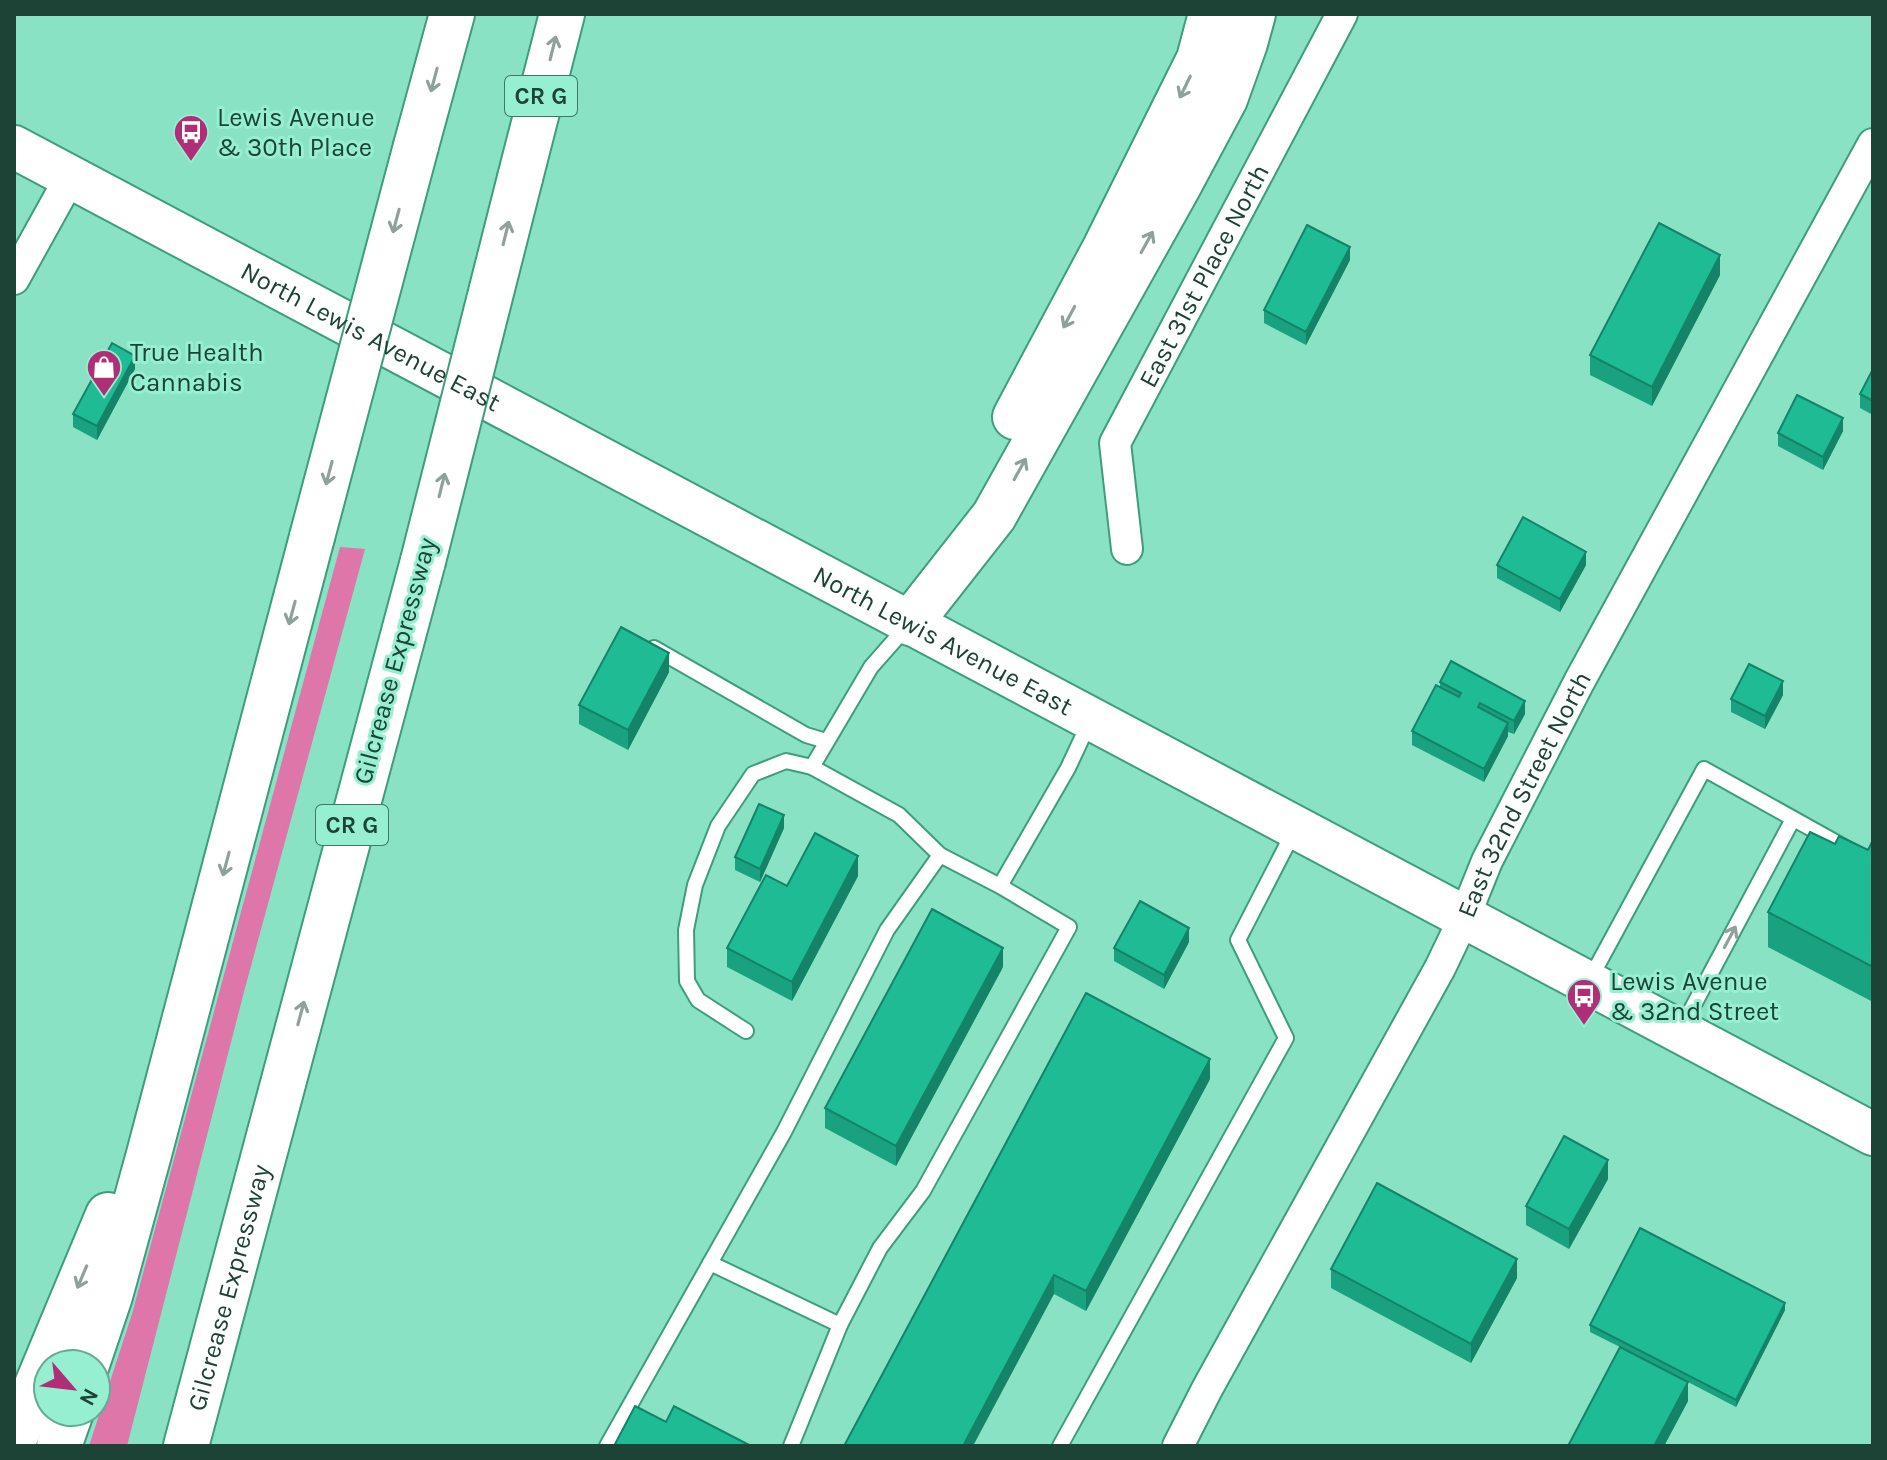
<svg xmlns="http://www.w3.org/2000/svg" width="1887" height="1460" font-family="Karla,sans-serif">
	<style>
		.green { fill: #de76aa }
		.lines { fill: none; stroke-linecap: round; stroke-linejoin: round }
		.service-casing { stroke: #409c80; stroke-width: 18 }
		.minor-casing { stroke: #409c80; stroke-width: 34 }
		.secondary-casing { stroke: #409c80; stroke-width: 46 }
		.motorway-casing { stroke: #409c80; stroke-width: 48 }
		.service { stroke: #fff; stroke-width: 14 }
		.minor { stroke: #fff; stroke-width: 30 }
		.secondary { stroke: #fff; stroke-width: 42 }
		.motorway { stroke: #fff; stroke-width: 44 }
		.motorway-bridge-casing { stroke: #409c80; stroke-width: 48; stroke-linecap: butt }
		.motorway-bridge { stroke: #fff; stroke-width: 44 }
		.wall { fill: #1aa17f }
		.shaded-wall { fill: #158368 }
		.building { fill: #1ebb94; stroke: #158368; stroke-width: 2 }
		.oneway { stroke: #8ea19b }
		.labels { text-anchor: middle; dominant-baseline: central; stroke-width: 6; stroke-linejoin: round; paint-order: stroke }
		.shield { fill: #95efd0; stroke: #417765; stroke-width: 2 }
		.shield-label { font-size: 24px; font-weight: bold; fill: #1d4337 }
		.poi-label { font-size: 26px; fill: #1d4337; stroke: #95efd0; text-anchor: start }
		.street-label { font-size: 26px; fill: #1d4337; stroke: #95efd0 }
	</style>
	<rect width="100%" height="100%" fill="#88e2c3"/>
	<polygon class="green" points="340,547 365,549 245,988 127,1446 89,1446 132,1314"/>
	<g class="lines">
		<g class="service-casing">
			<g id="service">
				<polyline points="654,648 806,735 826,741"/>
				<polyline points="1000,886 1068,768 1089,723"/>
				<polyline points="1590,979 1704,769 1873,863"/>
				<polyline points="1682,1027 1793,819"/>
				<polyline points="746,1031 698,1000 687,981 686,930 695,885 718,826 753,774 786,761 812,767 871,667 908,625"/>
				<polyline points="710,1263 840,1325"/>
				<polyline points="607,1446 784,1132 887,930 940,855"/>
				<polyline points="791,1446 840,1325 880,1248 923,1191 1069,927 1000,886 940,855 899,815 812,767"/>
				<polyline points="1060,1446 1286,1038 1238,940 1294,831"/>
			</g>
		</g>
		<g class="minor-casing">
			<g id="minor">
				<polyline points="14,279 71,176"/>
				<path id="s1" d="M 1127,549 L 1115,443 L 1342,14"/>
				<path id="s2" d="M 1178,1446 L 1207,1389 L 1440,968 L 1464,918 L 1487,861 L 1579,682 L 1873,144"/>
			</g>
		</g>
		<g class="secondary-casing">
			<g id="secondary">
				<path id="s3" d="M 14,147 L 1873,1134"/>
			</g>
		</g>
		<g class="motorway-casing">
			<g id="motorway">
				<polyline points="416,146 452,14"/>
				<polyline points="520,178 562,14"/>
				<polyline points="1015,417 1105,248 1199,59 1211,14"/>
				<polyline points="910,623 994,516 1178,187 1225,99 1245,43 1253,14"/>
				<polyline points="87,1364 110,1296 149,1154 312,537"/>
				<polyline points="14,1440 108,1215"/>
				<polyline points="59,1446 71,1412"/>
				<path id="s4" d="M 186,1446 L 423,561"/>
			</g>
		</g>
		<use href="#service" class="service"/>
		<use href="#minor" class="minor"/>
		<use href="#secondary" class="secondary"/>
		<use href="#motorway" class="motorway"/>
		<g class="motorway-bridge-casing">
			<g id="motorway-bridge">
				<polyline points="312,537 416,146"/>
				<polyline points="423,561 520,178"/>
			</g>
		</g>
		<use href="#motorway-bridge" class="motorway-bridge"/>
	</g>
	<g class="wall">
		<polygon points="1350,260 1306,345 1264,323 1264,310"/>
		<polygon points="1720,275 1652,406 1590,375 1590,355"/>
		<polygon points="135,369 97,440 73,427 73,414"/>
		<polygon points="1873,369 1873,415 1860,408 1860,394"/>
		<polygon points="1843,431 1823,470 1778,446 1778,433"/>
		<polygon points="1497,565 1586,565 1560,612 1497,578"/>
		<polygon points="669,672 628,750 579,724 579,705"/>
		<polygon points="1440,682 1525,714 1514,734 1508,732 1508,736 1484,782 1412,745 1412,731 1440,687"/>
		<polygon points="1783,695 1765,729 1731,712 1731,699"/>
		<polygon points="784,828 760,882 735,870 735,857"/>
		<polygon points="1873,840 1873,1002 1768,947 1768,912 1868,850"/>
		<polygon points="858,876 792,1001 727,967 727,948 787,886"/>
		<polygon points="1189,942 1164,989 1114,961 1114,948"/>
		<polygon points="1003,967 896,1166 825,1128 825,1108"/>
		<polygon points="1210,1079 1086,1311 1054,1294 844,1446"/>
		<polygon points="1608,1179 1569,1249 1526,1225 1526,1206"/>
		<polygon points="1331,1269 1517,1278 1471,1363 1331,1288"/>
		<polygon points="1785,1310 1736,1407 1688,1382 1688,1401 1664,1446 1568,1446 1620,1347 1590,1332 1590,1325"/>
	</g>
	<g class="shaded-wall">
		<polygon points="1350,247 1350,260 1306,345 1306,332"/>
		<polygon points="1720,255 1720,275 1652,406 1652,387"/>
		<polygon points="135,356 135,369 97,440 97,426"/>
		<polygon points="1843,418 1843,431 1823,470 1823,457"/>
		<polygon points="1586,552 1586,565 1560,612 1560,599"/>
		<polygon points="669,653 669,672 628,750 628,730"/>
		<polygon points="1783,681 1783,695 1765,729 1765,716"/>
		<polygon points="1525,701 1525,714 1514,734 1514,721"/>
		<polygon points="1508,723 1508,736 1484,782 1484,769"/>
		<polygon points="784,815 784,828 760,882 760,869"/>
		<polygon points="858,856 858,876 792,1001 792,982"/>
		<polygon points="1189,928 1189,942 1164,989 1164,975"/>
		<polygon points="1003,948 1003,967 896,1166 896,1146"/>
		<polygon points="1210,1059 1210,1079 1086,1311 1086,1291"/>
		<polygon points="1608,1160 1608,1179 1569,1249 1569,1229"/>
		<polygon points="1517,1259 1517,1278 1471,1363 1471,1344"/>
		<polygon points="1054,1275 1054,1294 973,1446 963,1446"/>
		<polygon points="1785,1303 1785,1310 1736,1407 1736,1400"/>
		<polygon points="1688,1382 1688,1401 1664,1446 1654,1446"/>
	</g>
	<g class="building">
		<polygon points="1659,223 1720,255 1652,387 1590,355"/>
		<polygon points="1307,225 1350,247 1306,332 1264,310"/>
		<polygon points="112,343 135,356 97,426 73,414"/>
		<polygon points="1873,369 1873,401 1860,394"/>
		<polygon points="1797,395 1843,418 1823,457 1778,433"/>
		<polygon points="1523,517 1586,552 1560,599 1497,565"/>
		<polygon points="621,627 669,653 628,730 579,705"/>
		<polygon points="1451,661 1525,701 1514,721 1480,703 1478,707 1508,723 1484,769 1412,731 1436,685 1459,697 1461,693 1440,682"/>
		<polygon points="1749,664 1783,681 1765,716 1731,699"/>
		<polygon points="759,804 784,815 760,869 735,857"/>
		<polygon points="1810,832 1835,844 1839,836 1868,850 1873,840 1873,967 1768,912"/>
		<polygon points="815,833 858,856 792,982 727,948 766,875 787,886"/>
		<polygon points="1140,901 1189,928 1164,975 1114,948"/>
		<polygon points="932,909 1003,948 896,1146 825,1108"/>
		<polygon points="1086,993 1210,1059 1086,1291 1054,1275 963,1446 844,1446"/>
		<polygon points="1564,1136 1608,1160 1569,1229 1526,1206"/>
		<polygon points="1377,1183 1517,1259 1471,1344 1331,1269"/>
		<polygon points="1640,1228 1785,1303 1736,1400 1590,1325"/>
		<polygon points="1620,1347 1688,1382 1654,1446 1568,1446"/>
		<polygon points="635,1406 666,1422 674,1406 751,1446 614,1446"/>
	</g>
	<defs><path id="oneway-shaft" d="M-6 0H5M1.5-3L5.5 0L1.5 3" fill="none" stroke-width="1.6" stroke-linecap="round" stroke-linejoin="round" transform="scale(2)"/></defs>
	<g class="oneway">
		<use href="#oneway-shaft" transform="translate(553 48) rotate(-76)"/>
		<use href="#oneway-shaft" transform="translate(434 80) rotate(105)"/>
		<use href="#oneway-shaft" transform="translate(1185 87) rotate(116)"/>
		<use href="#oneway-shaft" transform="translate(396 221) rotate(105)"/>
		<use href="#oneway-shaft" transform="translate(506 233) rotate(-76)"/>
		<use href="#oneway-shaft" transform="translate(1147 242) rotate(-61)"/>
		<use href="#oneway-shaft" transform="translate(1069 317) rotate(118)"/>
		<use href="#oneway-shaft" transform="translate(1020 469) rotate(-61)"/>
		<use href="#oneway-shaft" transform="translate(329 473) rotate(105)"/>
		<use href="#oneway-shaft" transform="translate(442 485) rotate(-76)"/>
		<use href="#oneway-shaft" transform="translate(292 613) rotate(105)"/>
		<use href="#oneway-shaft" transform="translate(226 864) rotate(105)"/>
		<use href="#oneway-shaft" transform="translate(1730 937) rotate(-62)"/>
		<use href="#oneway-shaft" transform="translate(301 1013) rotate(-75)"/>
		<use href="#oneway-shaft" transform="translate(82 1277) rotate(113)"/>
	</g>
	<defs>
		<g id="bus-pin" transform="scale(1.8)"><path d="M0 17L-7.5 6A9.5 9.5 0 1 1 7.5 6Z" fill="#b02e78" stroke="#95efd0"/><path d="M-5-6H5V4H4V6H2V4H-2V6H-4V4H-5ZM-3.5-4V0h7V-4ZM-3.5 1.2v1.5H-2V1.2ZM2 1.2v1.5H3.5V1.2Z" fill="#fff"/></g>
		<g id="shop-pin" transform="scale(1.8)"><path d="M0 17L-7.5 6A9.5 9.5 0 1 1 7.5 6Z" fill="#b02e78" stroke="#95efd0"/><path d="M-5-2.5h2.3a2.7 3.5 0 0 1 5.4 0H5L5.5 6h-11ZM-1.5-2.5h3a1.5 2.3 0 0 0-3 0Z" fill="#fff"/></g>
	</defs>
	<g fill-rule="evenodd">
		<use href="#bus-pin" x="191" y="132"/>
		<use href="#shop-pin" x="104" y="367"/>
		<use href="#bus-pin" x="1584" y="996"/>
	</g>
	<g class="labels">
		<g class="shield">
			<rect x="505" y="76" width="72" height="40" rx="6"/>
			<rect x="316" y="805" width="72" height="40" rx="6"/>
		</g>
		<g class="shield-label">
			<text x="541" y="96">CR G</text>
			<text x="352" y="825">CR G</text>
		</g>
		<g class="poi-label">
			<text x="217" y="117">Lewis Avenue<tspan x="217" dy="30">&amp; 30th Place</tspan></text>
			<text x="130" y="352">True Health<tspan x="130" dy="30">Cannabis</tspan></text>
			<text x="1610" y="981">Lewis Avenue<tspan x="1610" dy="30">&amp; 32nd Street</tspan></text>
		</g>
		<g class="street-label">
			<text stroke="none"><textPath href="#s1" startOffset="296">East 31st Place North</textPath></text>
			<text stroke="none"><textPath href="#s3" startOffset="404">North Lewis Avenue East</textPath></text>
			<text stroke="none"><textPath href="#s3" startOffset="1052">North Lewis Avenue East</textPath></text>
			<text transform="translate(395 661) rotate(-75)">Gilcrease Expressway</text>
			<text stroke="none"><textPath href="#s2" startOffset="738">East 32nd Street North</textPath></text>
			<text stroke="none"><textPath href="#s4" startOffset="164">Gilcrease Expressway</textPath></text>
		</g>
	</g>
	<rect width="1887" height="1460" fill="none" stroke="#1d4337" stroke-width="32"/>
	<g transform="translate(72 1388) rotate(118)"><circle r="38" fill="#95efd0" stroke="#65aa93" stroke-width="2"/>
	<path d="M0-6L14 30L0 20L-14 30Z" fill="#b02e78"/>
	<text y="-12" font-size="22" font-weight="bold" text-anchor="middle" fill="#1d4337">N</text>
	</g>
</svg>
